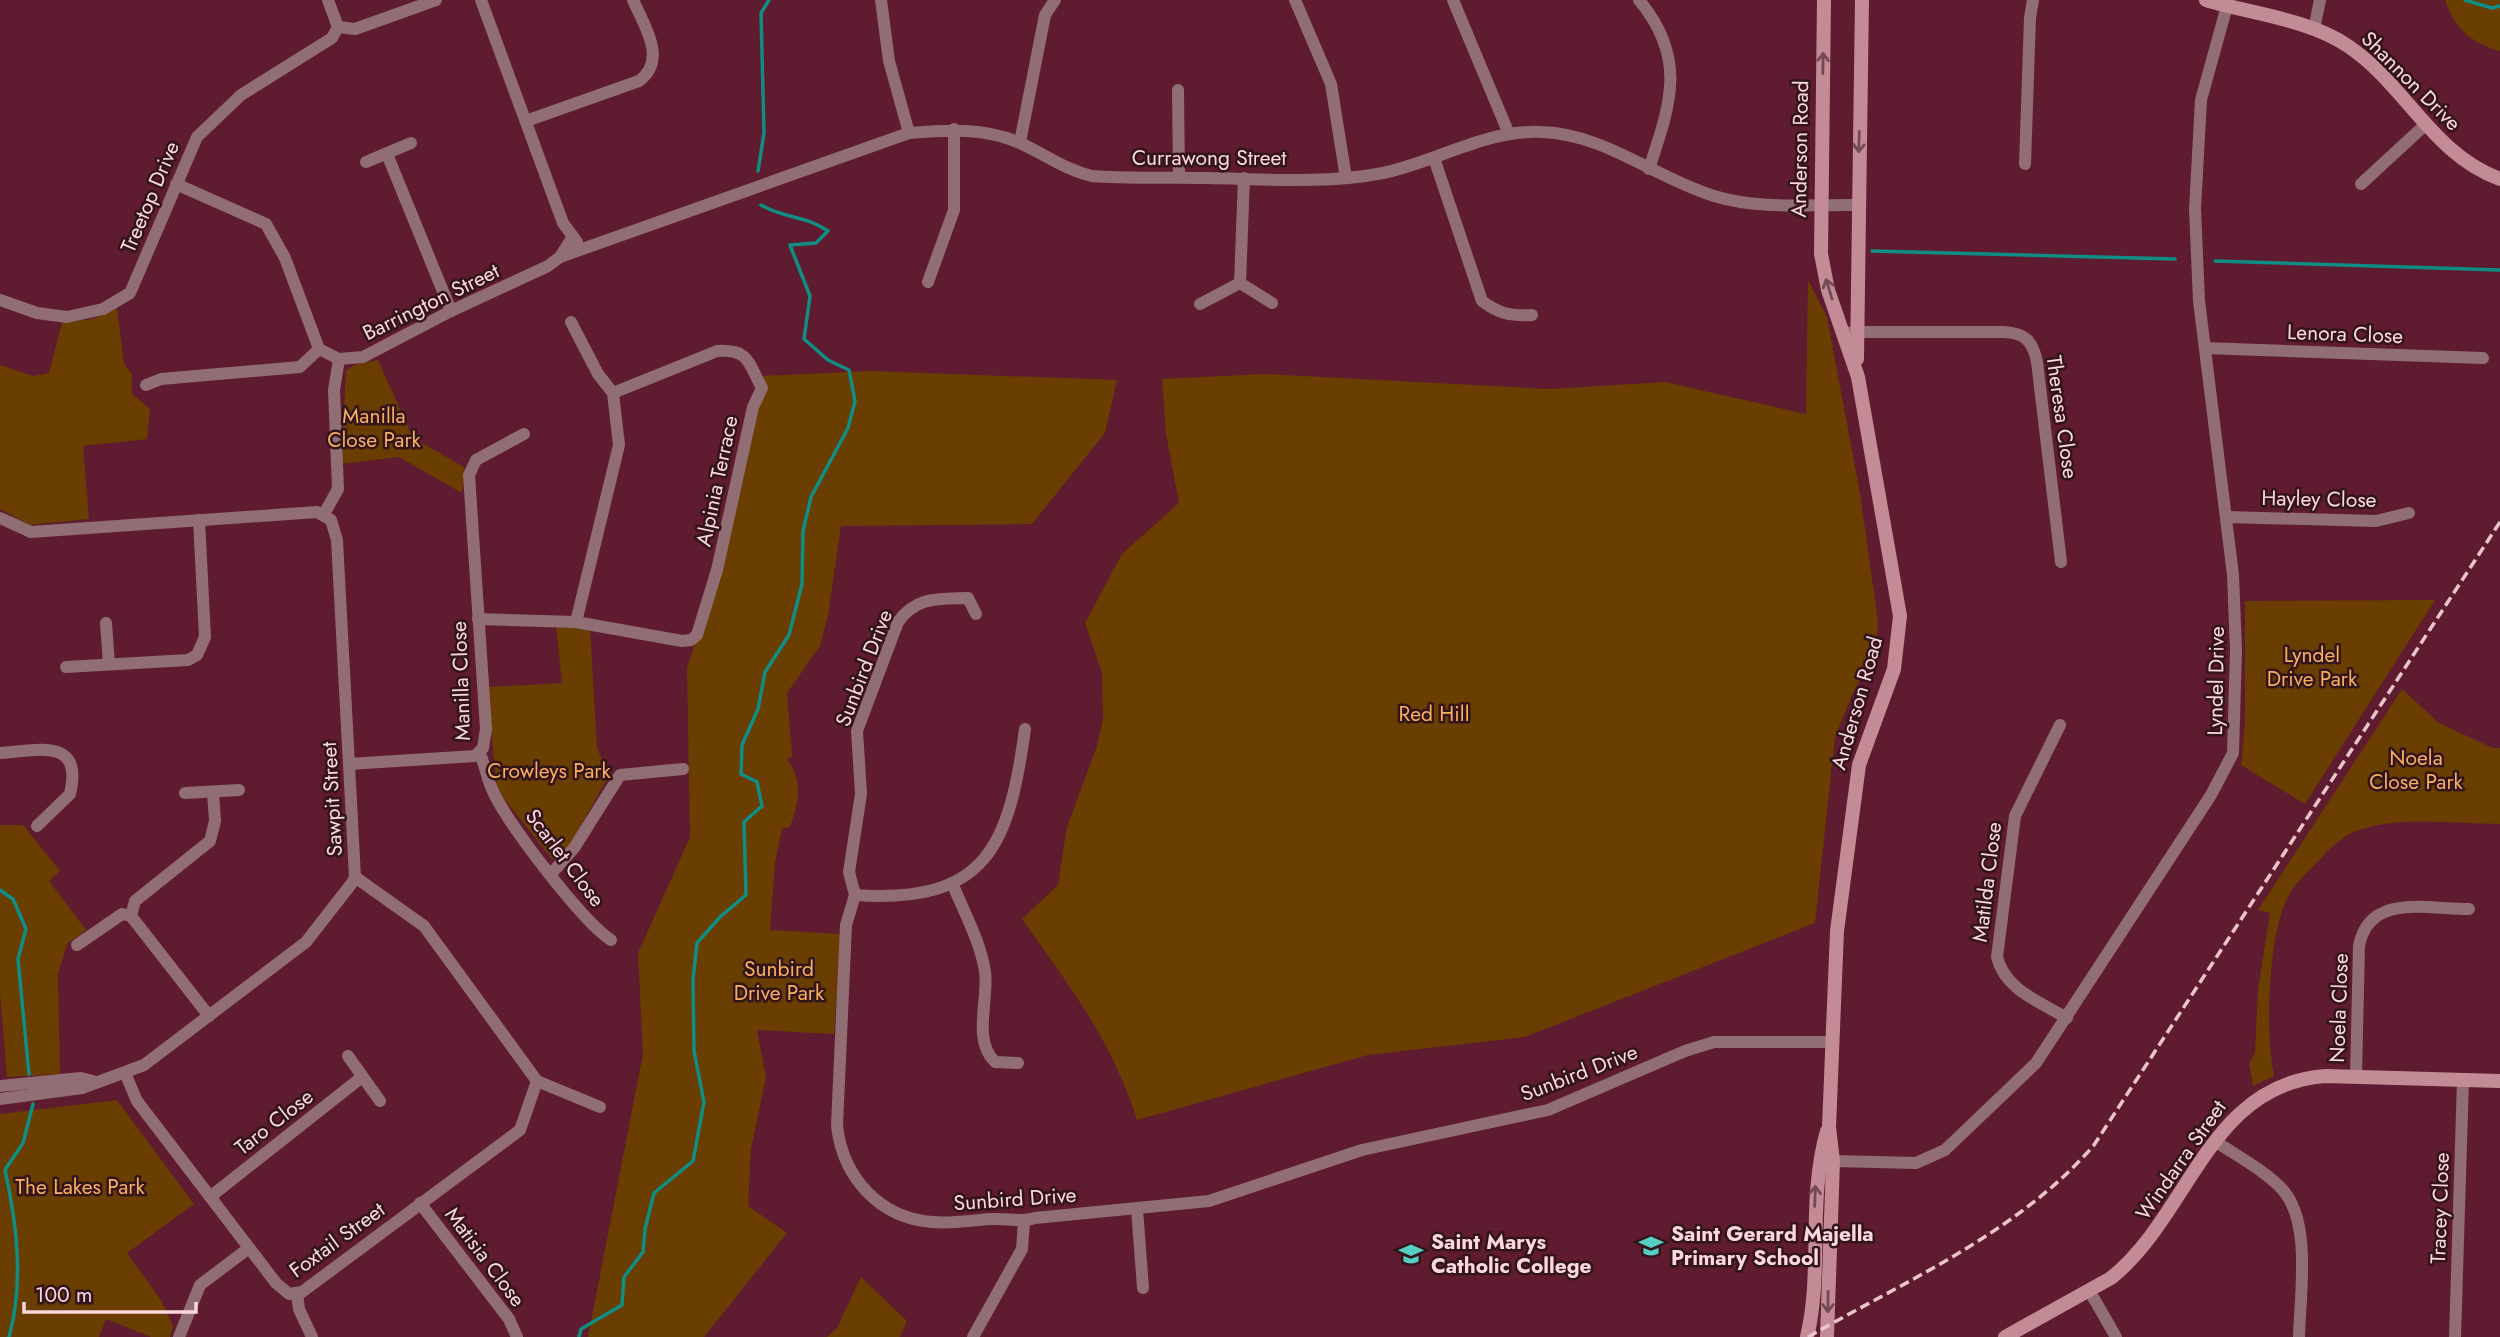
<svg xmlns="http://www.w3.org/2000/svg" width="2500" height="1337" font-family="Jost,sans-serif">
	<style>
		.green { fill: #6a3d00 }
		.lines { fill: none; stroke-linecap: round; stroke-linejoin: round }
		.stream { stroke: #0e8e84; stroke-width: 3.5 }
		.street { stroke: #906e74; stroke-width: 12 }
		.secondary { stroke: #c28b96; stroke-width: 14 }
		.rail { stroke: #ecc4cc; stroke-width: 3.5; stroke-dasharray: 10 5; stroke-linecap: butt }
		.oneway { stroke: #734a52 }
		.labels { text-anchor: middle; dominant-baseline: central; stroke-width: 5; stroke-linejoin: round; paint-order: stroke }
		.street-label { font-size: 21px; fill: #fcd8de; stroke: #32141b }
		.park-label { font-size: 21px; fill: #f9af5f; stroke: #32141b }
		.poi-label { font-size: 21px; font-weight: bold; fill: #fcd8de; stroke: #32141b; text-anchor: start }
	</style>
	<rect width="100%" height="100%" fill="#5f1b2f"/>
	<g class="green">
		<path d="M 2445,0 L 2500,0 L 2500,51 C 2471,43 2455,29 2445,0 Z"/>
		<path d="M 1808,280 L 1827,317 L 1860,493 L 1878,621 L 1876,650 L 1852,695 L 1835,737 L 1815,923 L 1525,1037 L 1368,1055 L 1137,1120 C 1111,1039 1070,987 1022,919 L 1058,885 L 1067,827 L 1097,746 L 1103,719 L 1102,673 L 1085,623 L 1122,554 L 1179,503 L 1166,434 L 1162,379 L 1264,374 L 1549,389 L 1665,382 L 1806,414 Z"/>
		<polygon points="117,308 124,364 132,374 132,394 150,409 147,439 83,446 89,519 30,525 0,509 0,365 33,376 49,373 62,323 93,319"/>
		<polygon points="378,360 413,438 464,467 462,493 399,457 341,464 346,371 354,365"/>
		<path d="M 871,371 L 1117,380 L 1105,433 L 1032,524 L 841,526 L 828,615 L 820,646 L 787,693 L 792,756 L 787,759 C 804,783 799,801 790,827 L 782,829 L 775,863 L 770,930 L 841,934 L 834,1034 L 757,1030 L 766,1077 L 751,1149 L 748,1206 L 787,1233 L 704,1337 L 588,1337 L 643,1054 L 638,953 L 690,837 L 687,668 L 725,551 L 762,376 Z"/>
		<polygon points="2435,600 2305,804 2241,765 2245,721 2245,601"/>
		<polygon points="556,626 590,629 597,748 609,776 562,858 552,859 497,790 487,687 562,683"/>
		<path d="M 2402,689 L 2439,723 L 2493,748 L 2500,748 L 2500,824 C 2455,824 2405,816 2362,829 C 2347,833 2333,845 2323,856 C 2310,870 2294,883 2286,901 C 2268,941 2265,1033 2274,1076 L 2253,1086 L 2249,1063 L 2255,1053 L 2258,989 L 2270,913 L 2258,910 Z"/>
		<polygon points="0,825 23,825 60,871 49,881 86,930 67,944 58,974 60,1074 7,1077 0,992"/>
		<polygon points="117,1100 194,1204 127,1253 161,1300 173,1326 170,1337 151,1337 106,1319 99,1337 0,1337 0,1114"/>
		<polygon points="861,1277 907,1321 900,1337 827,1337 837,1328"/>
	</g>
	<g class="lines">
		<g class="stream">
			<polyline points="2465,0 2492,8 2500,6"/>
			<polyline points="758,171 764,133 761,13 769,0"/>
			<polyline points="1872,251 2175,259"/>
			<polyline points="2215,261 2500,270"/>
			<polyline points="0,890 13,899 26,929 18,959 29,1074"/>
			<path d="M 9,1337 C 24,1283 17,1224 5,1170 L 23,1143 L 33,1104"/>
			<path d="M 579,1337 L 581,1329 L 622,1305 L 624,1277 L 643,1252 L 645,1229 L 654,1193 L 693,1161 L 704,1102 L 694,1051 L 693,979 L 697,943 L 721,916 L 746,895 L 744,822 L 762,806 L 757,782 L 741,774 L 742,745 L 758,709 L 765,672 L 789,635 L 802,584 L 803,531 L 811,497 L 848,428 L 855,401 L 849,370 L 828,360 L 804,339 L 810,296 L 790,245 L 816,243 L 828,231 C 806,215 784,219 761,205"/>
		</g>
		<g class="street">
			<polyline points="328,0 338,27"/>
			<polyline points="481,0 563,223 577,242"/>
			<polyline points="881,0 889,61 909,133"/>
			<polyline points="1295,0 1331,84 1346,178"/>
			<polyline points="1453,0 1509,134"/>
			<path d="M 1639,0 C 1688,59 1670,105 1649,169"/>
			<polyline points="2314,29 2320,0"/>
			<polyline points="1178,90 1179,177"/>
			<path d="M 526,121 L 639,81 C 668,60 644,25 633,0"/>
			<polyline points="1020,142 1045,15 1055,0"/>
			<polyline points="387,154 451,311"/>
			<path d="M 1434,158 L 1482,301 C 1499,314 1511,316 1532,315"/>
			<polyline points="366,162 411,143"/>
			<polyline points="2025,164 2030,18 2033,0"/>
			<polyline points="1244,178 1240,283 1272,303"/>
			<polyline points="176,184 266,224 285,258 319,349 339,359 363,357 451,311 548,266 560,257 572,238"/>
			<polyline points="2361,184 2425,125"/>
			<path d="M 560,257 L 909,133 C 947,130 986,127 1022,144 C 1046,155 1066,170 1092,176 C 1130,179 1169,177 1208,178 C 1265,179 1327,184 1383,173 C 1436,162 1487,129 1542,132 C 1605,134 1655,178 1714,196 C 1760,210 1810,204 1857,205"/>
			<polyline points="928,282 954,210 954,129"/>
			<polyline points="0,300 37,313 67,317 103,309 130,293 197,137 241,95 332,38 338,27 355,29 436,0"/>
			<polyline points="1200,304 1240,283"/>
			<polyline points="571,322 598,374 613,393 619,445 576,622"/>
			<path d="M 1851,332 L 2004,332 C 2025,333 2033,341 2037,362 L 2061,562"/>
			<polyline points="2205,348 2483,358"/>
			<polyline points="146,385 161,379 300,367 319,349"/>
			<polyline points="324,514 338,489 334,390 339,359"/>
			<polyline points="2227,517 2376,521 2409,513"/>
			<polyline points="0,518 31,532 317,512 331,520 337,540 355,877 352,883 306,942 144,1065 82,1088 0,1099"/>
			<path d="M 976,614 L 968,598 C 939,599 916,596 898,622 L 857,731 L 861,794 L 849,872 L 855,895 L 846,925 L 837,1126 C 843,1178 880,1218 932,1222 C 952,1224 973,1220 992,1219 C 1008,1218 1021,1223 1035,1218 L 1209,1201 L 1362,1150 L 1548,1110 L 1685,1051 L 1714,1042 L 1833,1042"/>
			<path d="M 478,619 L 576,622 L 682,641 L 691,640 L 697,635 L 717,570 L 753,407 L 762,388 C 748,363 750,349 717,351 L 613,393"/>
			<polyline points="106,623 109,664"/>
			<polyline points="66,667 188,660 197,655 205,637 199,520"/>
			<path d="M 2060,725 L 2015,816 L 1997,957 C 2005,990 2040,1002 2067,1018"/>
			<path d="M 0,753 C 36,751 84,736 70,794 L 37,826"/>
			<path d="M 480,754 C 485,765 487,778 492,789 C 505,821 583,922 611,940"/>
			<polyline points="349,764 475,756 483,748 486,729 469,475 476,460 524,434"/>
			<polyline points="185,793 239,790"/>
			<polyline points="551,874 574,848 620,775 683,769"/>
			<path d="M 953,885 C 964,912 981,943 985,972 C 989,999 972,1040 995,1062 L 1018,1063"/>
			<path d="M 855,895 C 986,904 1009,847 1025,729"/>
			<polyline points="77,945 122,914 131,916"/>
			<polyline points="209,1016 131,916 135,901 210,841 215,821 213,792"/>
			<polyline points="348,1056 380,1101"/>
			<polyline points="125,1073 137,1101 276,1283 289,1294 302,1292 520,1130 537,1081 424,926 355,877"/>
			<path d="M 2356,1076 L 2359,946 C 2369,893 2427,909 2469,909"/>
			<polyline points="537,1081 600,1107"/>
			<polyline points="0,1086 81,1078 96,1082"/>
			<path d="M 2215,1141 C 2237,1156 2264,1170 2282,1189 C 2312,1222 2300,1294 2299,1337"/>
			<polyline points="1833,1161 1916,1163 1945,1150 2036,1063 2211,795 2233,753 2236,650 2233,575 2199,301 2195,209 2201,100 2227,6"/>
			<polyline points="210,1197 362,1077"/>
			<polyline points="420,1203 509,1319 517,1337"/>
			<polyline points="1137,1209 1143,1288"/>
			<polyline points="2089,1290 2116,1337"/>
			<polyline points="297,1294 299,1309 312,1337"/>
			<polyline points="179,1337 200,1285 249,1248"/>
			<polyline points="973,1337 1022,1249 1024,1222"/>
			<polyline points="2455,1337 2463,1080"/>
		</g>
		<g class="secondary">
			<polyline points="1824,0 1821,254 1828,290 1858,377 1900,616 1894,669 1859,765 1837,931 1829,1127 1833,1161 1827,1337"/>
			<path d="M 2206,0 C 2252,14 2308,19 2348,46 C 2406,85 2432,154 2500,179"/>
			<polyline points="1857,359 1862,0"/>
			<path d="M 1807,1337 C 1823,1270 1807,1202 1827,1131"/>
			<path d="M 2005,1337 L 2111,1278 C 2191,1214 2208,1084 2326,1076 L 2500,1081"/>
		</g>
		<path class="rail" d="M 1808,1337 C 1907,1280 2019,1232 2094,1145 L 2500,522"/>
	</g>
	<defs><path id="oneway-shaft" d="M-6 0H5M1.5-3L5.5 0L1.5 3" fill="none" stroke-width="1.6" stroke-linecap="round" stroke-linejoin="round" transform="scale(1.75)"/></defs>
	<g class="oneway">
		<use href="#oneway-shaft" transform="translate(1823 63) rotate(-89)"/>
		<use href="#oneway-shaft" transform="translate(1859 142) rotate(92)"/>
		<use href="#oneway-shaft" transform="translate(1829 289) rotate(-107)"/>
		<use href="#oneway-shaft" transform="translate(1815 1196) rotate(-88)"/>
		<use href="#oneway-shaft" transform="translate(1828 1302) rotate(91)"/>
	</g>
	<defs>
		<g id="school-bare" transform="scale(1.89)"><path d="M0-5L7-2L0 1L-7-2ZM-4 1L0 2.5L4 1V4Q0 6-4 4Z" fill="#57cec2" stroke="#32141b" stroke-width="2.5" paint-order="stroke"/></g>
	</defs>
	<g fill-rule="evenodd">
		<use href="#school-bare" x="1651" y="1246"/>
		<use href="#school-bare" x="1411" y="1254"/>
	</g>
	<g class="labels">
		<g class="street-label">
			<text transform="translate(2411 81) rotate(45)">Shannon Drive</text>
			<text transform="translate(1800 149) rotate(-89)">Anderson Road</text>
			<text x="1209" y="158">Currawong Street</text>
			<text transform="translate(150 197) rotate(-67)">Treetop Drive</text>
			<text transform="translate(431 302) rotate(-26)">Barrington Street</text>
			<text transform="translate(2345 334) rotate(2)">Lenora Close</text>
			<text transform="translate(2062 417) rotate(82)">Theresa Close</text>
			<text transform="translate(717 481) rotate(-78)">Alpinia Terrace</text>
			<text transform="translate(2319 499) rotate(1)">Hayley Close</text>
			<text transform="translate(864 668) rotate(-69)">Sunbird Drive</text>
			<text transform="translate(461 681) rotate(-92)">Manilla Close</text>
			<text transform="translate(2216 681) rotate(-89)">Lyndel Drive</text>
			<text transform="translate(1857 703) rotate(-74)">Anderson Road</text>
			<text transform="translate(332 799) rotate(-93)">Sawpit Street</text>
			<text transform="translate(565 858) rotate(53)">Scarlet Close</text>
			<text transform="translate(1987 882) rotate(-83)">Matilda Close</text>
			<text transform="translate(2339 1008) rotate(-88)">Noela Close</text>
			<text transform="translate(1579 1073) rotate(-21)">Sunbird Drive</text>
			<text transform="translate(274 1122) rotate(-38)">Taro Close</text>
			<text transform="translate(2181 1160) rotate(-55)">Windarra Street</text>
			<text transform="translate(1015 1199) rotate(-4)">Sunbird Drive</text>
			<text transform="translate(2440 1208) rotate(-88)">Tracey Close</text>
			<text transform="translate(337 1240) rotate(-36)">Foxtail Street</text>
			<text transform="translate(485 1257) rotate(53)">Matisia Close</text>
		</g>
		<g class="park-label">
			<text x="374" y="416">Manilla<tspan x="374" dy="24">Close Park</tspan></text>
			<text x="2312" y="655">Lyndel<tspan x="2312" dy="24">Drive Park</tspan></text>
			<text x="1434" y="714">Red Hill</text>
			<text x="2416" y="758">Noela<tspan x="2416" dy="24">Close Park</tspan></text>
			<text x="549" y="771">Crowleys Park</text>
			<text x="779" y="969">Sunbird<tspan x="779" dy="24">Drive Park</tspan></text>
			<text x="80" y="1187">The Lakes Park</text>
		</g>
		<g class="poi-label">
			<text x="1671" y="1234">Saint Gerard Majella<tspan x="1671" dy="24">Primary School</tspan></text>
			<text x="1431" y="1242">Saint Marys<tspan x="1431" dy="24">Catholic College</tspan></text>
		</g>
	</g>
	<path d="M24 1302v10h172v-10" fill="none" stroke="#fcd8de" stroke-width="3.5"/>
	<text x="35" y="1302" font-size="21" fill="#fcd8de" stroke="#32141b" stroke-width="5" paint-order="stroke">100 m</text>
</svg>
